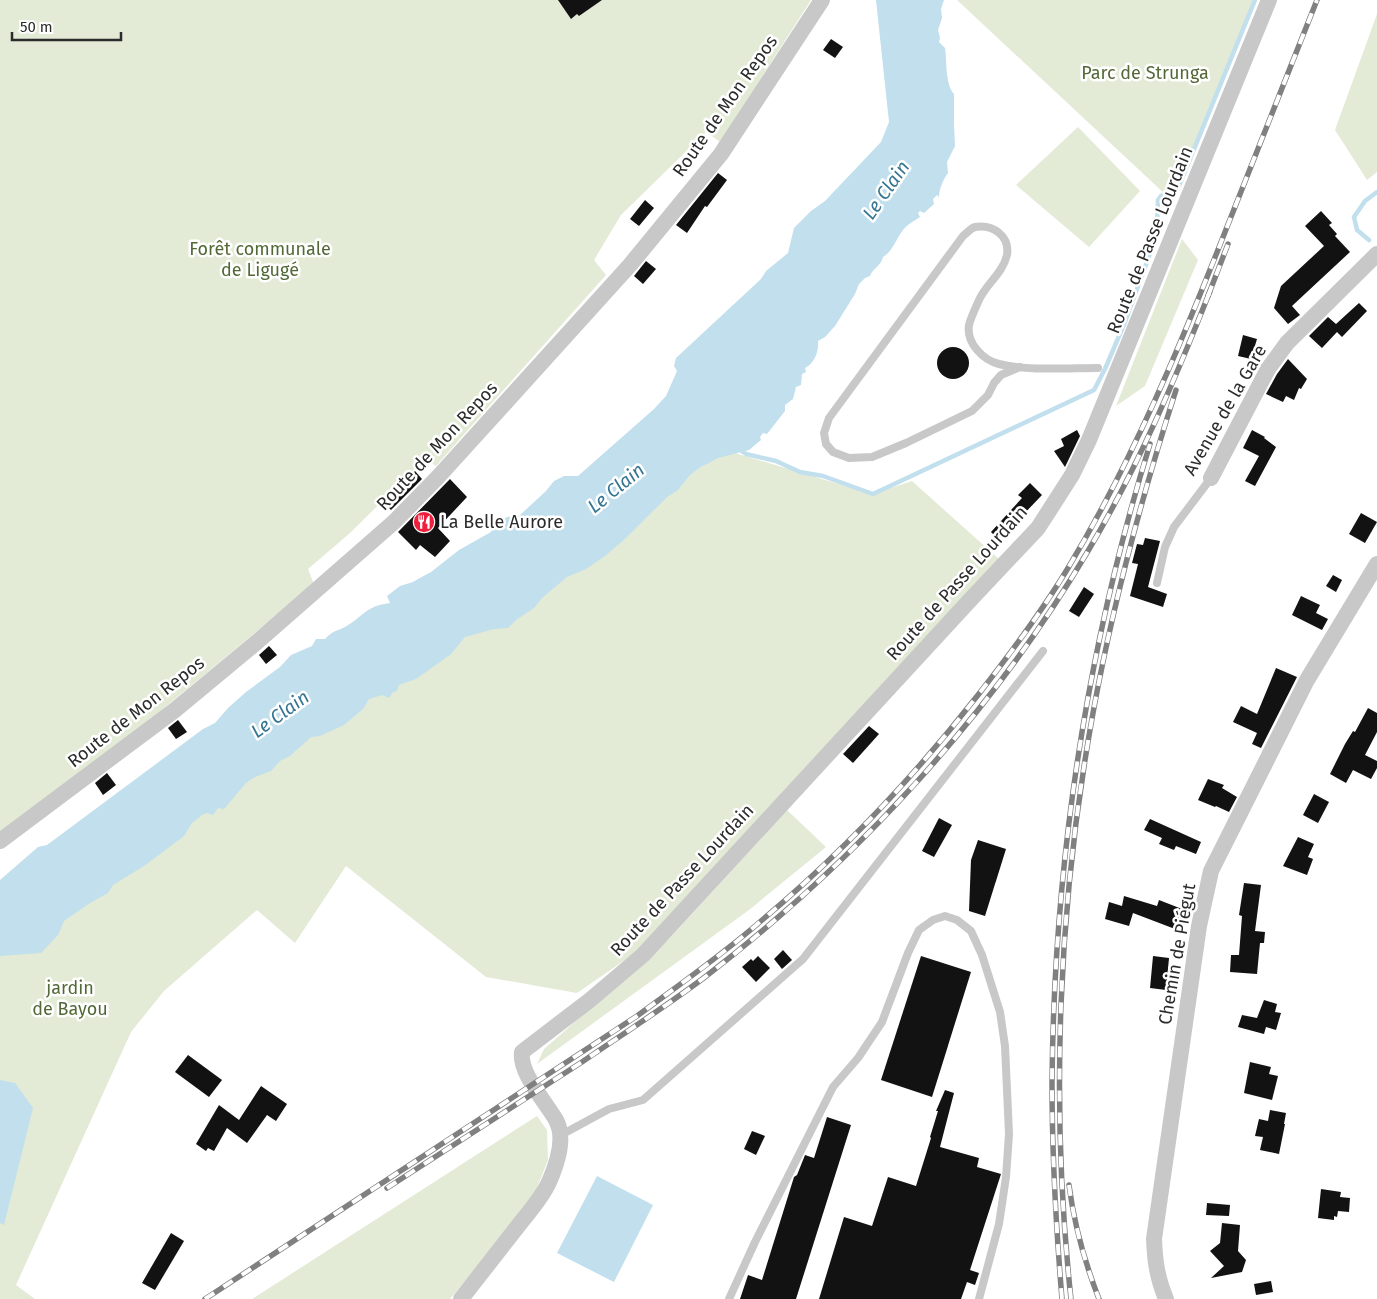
<svg xmlns="http://www.w3.org/2000/svg" width="1377" height="1299" font-family="'Fira Sans',sans-serif">
	<style>
		.green { fill: #e3ebd7 }
		.water { fill: #c1dfed }
		.lines { fill: none; stroke-linecap: round; stroke-linejoin: round }
		.stream { stroke: #c1dfed; stroke-width: 4.5 }
		.building { fill: #121212 }
		.service { stroke: #c8c8c8; stroke-width: 8 }
		.minor { stroke: #c8c8c8; stroke-width: 16 }
		.rail-casing { stroke: #808080; stroke-width: 5.5 }
		.rail { stroke: #fff; stroke-width: 4; stroke-dasharray: 11; stroke-linecap: butt }
		.labels { text-anchor: middle; dominant-baseline: central; stroke-width: 5; stroke-linejoin: round; paint-order: stroke }
		.park-label { font-size: 18px; fill: #526937; stroke: #fff }
		.street-label { font-size: 18px; fill: #2b2b2b; stroke: #fff }
		.poi-label { font-size: 18px; fill: #2b2b2b; stroke: #fff; text-anchor: start }
		.water-label { font-size: 19px; font-style: italic; fill: #357592; stroke: #fff }
	</style>
	<rect width="100%" height="100%" fill="#fff"/>
	<g class="green">
		<polygon points="0,0 811,0 720,142 706,132 621,215 594,260 606,275 436,466 425,459 350,533 308,569 314,584 158,713 0,832"/>
		<polygon points="957,0 1255,0 1179,186 1166,195"/>
		<polygon points="1377,14 1377,172 1367,180 1335,130"/>
		<polygon points="1078,127 1140,191 1089,247 1016,185"/>
		<polygon points="1182,239 1198,260 1145,386 1116,406"/>
		<polygon points="693,438 735,453 872,494 912,481 999,559 635,953 577,993 486,977 346,866 295,943 257,910 164,991 131,1032 16,1285 35,1299 0,1299 0,944"/>
		<polygon points="787,810 826,847 749,910 537,1064 544,1049 669,939"/>
		<polygon points="537,1116 547,1130 548,1160 533,1198 450,1299 252,1299"/>
	</g>
	<g class="water">
		<path d="M 876,0 L 944,0 L 941,9 L 942,18 L 938,30 L 940,38 L 939,42 L 945,48 C 947,61 945,84 954,94 L 954,124 L 955,146 L 947,162 L 948,173 C 943,180 939,189 939,197 L 937,195 L 933,199 L 934,204 L 924,213 L 920,211 L 918,213 L 920,217 C 914,221 908,224 903,230 C 896,239 893,251 883,257 C 881,266 873,268 870,276 L 865,278 L 859,284 L 855,294 L 835,326 L 825,337 L 818,341 C 819,352 814,364 805,368 L 806,372 L 802,374 L 801,385 L 796,387 L 793,399 L 785,405 L 785,411 L 767,434 L 763,433 L 760,437 L 761,440 L 749,450 L 718,458 L 699,468 L 689,476 L 678,490 L 667,497 L 626,538 L 605,556 L 586,569 L 567,577 L 542,598 L 534,608 L 516,620 L 508,628 L 494,629 L 465,637 L 451,654 L 416,679 L 399,685 L 397,691 L 393,692 L 389,698 L 382,695 L 369,699 L 363,709 L 344,725 L 320,736 L 311,737 L 290,756 L 280,761 L 271,771 L 253,778 L 246,783 L 224,809 L 218,808 L 213,815 L 207,813 L 202,815 L 192,823 L 184,836 L 144,866 L 113,885 L 108,893 L 90,903 L 64,921 L 58,935 L 41,953 L 0,956 L 0,880 L 38,847 L 47,845 L 203,729 L 215,723 L 228,708 L 246,692 L 280,667 L 291,655 L 312,646 L 316,639 L 325,639 C 334,630 335,632 345,627 C 363,617 365,606 390,603 L 387,596 L 400,586 L 413,582 L 418,579 L 431,572 L 459,550 L 491,532 L 493,527 L 507,517 L 519,516 L 546,491 L 554,481 L 564,476 L 578,476 L 654,409 L 666,396 L 677,371 L 674,366 L 676,358 L 761,279 L 766,271 L 788,253 L 794,228 L 811,211 L 825,201 L 881,142 L 889,122 Z"/>
		<polygon points="0,1080 15,1083 33,1108 4,1225 0,1223"/>
		<polygon points="597,1176 653,1205 614,1282 557,1253"/>
	</g>
	<g class="lines">
		<g class="stream">
			<polyline points="1369,240 1357,230 1354,217 1365,201 1377,192"/>
			<polyline points="737,448 746,454 776,461 800,472 823,476 873,494 1094,390 1105,369 1125,322 1152,248 1157,226 1158,200 1161,196 1170,193 1179,186 1255,0"/>
		</g>
	</g>
	<g class="building">
		<polygon points="558,0 602,0 579,16 577,14 571,19"/>
		<polygon points="831,39 843,47 835,58 823,50"/>
		<polygon points="718,173 727,180 707,207 705,206 687,233 676,225"/>
		<polygon points="645,200 654,208 639,226 630,219"/>
		<polygon points="1321,211 1332,223 1329,225 1337,234 1335,236 1350,252 1292,306 1300,315 1288,324 1274,308 1281,286 1324,246 1305,226"/>
		<polygon points="646,261 656,269 643,284 634,276"/>
		<polygon points="1359,303 1367,311 1342,337 1337,332 1322,348 1309,336 1328,317 1336,324"/>
		<polygon points="1243,335 1257,339 1251,359 1238,356"/>
		<circle cx="953" cy="363" r="16"/>
		<polygon points="1288,359 1307,379 1301,389 1299,388 1294,400 1286,396 1283,402 1266,394 1277,374"/>
		<polygon points="1077,430 1080,436 1065,467 1054,451 1064,446 1061,439"/>
		<polygon points="1252,430 1265,437 1264,438 1276,447 1255,486 1245,481 1259,456 1243,448"/>
		<polygon points="415,471 422,479 391,510 384,503"/>
		<polygon points="450,479 467,497 438,528 450,541 435,557 420,545 416,550 398,532"/>
		<polygon points="1030,483 1042,495 999,540 991,532 1022,498 1018,495"/>
		<polygon points="1361,513 1377,522 1365,543 1349,534"/>
		<polygon points="1145,538 1160,541 1148,587 1167,594 1163,607 1130,596 1138,564 1132,563 1137,544 1143,545"/>
		<polygon points="1333,575 1342,580 1336,592 1326,586"/>
		<polygon points="1084,587 1094,594 1079,617 1069,611"/>
		<polygon points="1301,596 1320,605 1316,613 1328,619 1322,630 1292,615"/>
		<polygon points="269,646 277,655 266,664 259,655"/>
		<polygon points="1276,668 1297,677 1261,748 1252,744 1257,733 1233,722 1241,706 1257,714"/>
		<polygon points="1368,708 1377,713 1377,732 1365,755 1377,761 1377,768 1371,779 1353,770 1346,783 1330,774 1345,744 1353,731 1355,732"/>
		<polygon points="178,720 187,732 176,739 168,728"/>
		<polygon points="869,726 879,734 853,763 843,754"/>
		<polygon points="107,773 116,785 103,795 95,783"/>
		<polygon points="1208,779 1224,785 1222,788 1237,797 1229,812 1216,806 1215,807 1198,800"/>
		<polygon points="1314,794 1329,802 1318,823 1303,815"/>
		<polygon points="939,818 952,825 934,857 922,851"/>
		<polygon points="1150,819 1201,842 1196,854 1176,846 1174,850 1159,844 1162,838 1144,830"/>
		<polygon points="1298,837 1314,844 1308,857 1313,859 1307,875 1283,866"/>
		<polygon points="978,840 1006,849 985,916 969,911 971,860"/>
		<polygon points="1244,883 1261,885 1255,931 1265,932 1264,943 1260,943 1257,974 1230,972 1231,955 1239,955 1242,916 1239,915"/>
		<polygon points="1124,896 1157,906 1159,900 1182,909 1175,929 1133,913 1129,926 1105,919 1109,902 1122,906"/>
		<polygon points="783,950 792,960 782,969 774,959"/>
		<polygon points="758,956 770,968 756,982 742,967 751,959 753,961"/>
		<polygon points="921,956 971,972 932,1097 881,1080"/>
		<polygon points="1153,956 1169,958 1166,990 1150,988"/>
		<polygon points="1264,1000 1277,1004 1275,1012 1281,1013 1276,1030 1266,1027 1264,1034 1238,1027 1242,1015 1257,1018"/>
		<polygon points="188,1055 222,1080 209,1097 175,1072"/>
		<polygon points="1250,1062 1271,1067 1269,1074 1278,1076 1272,1100 1244,1093"/>
		<polygon points="261,1086 287,1104 276,1121 267,1115 247,1143 227,1128 214,1151 208,1148 206,1151 196,1144 219,1105 239,1120"/>
		<polygon points="945,1090 954,1093 940,1147 979,1158 977,1167 1001,1174 970,1270 979,1273 975,1285 967,1282 961,1299 819,1299 844,1217 872,1226 888,1177 916,1186 931,1138 930,1137 938,1111 936,1111"/>
		<polygon points="1270,1110 1286,1113 1284,1124 1285,1124 1279,1154 1260,1150 1263,1137 1255,1136 1259,1119 1268,1121"/>
		<polygon points="827,1117 851,1125 796,1299 740,1299 748,1275 762,1280 794,1177 797,1175 805,1155 814,1158"/>
		<polygon points="752,1131 765,1136 756,1155 744,1149"/>
		<polygon points="1321,1189 1341,1192 1340,1197 1350,1198 1349,1212 1338,1211 1337,1217 1334,1216 1334,1220 1318,1218"/>
		<polygon points="1207,1203 1230,1205 1229,1216 1206,1215"/>
		<polygon points="1222,1223 1240,1225 1238,1251 1246,1260 1242,1272 1211,1278 1224,1266 1210,1251 1220,1243"/>
		<polygon points="171,1233 184,1241 155,1290 142,1283"/>
		<polygon points="1271,1281 1273,1292 1256,1295 1254,1284"/>
	</g>
	<g class="lines">
		<g class="service">
			<path d="M 1020,367 L 1001,375 L 994,383 L 988,395 L 972,411 L 906,443 L 872,457 L 849,458 L 833,452 L 826,444 L 824,433 L 829,418 L 963,236 C 967,233 971,228 975,227 C 993,224 1010,236 1007,255 C 1003,273 986,284 979,300 C 976,307 971,317 969,325 C 966,343 983,360 999,364 C 1026,371 1069,368 1098,368"/>
			<polyline points="1157,583 1165,547 1174,527 1211,478"/>
			<polyline points="561,1135 609,1109 643,1100 803,959 1043,651"/>
			<polyline points="729,1299 755,1242 833,1087 858,1058 882,1022 908,953 919,930 933,920 945,916 957,920 971,931 982,955 1000,1012 1005,1046 1009,1134 1006,1177 999,1224 979,1299"/>
		</g>
		<g class="minor">
			<polyline points="1211,478 1268,369 1287,343 1377,254"/>
			<polyline points="0,841 175,710 257,642 394,522 438,477 630,265 721,154 822,0"/>
			<path d="M 461,1299 C 480,1275 499,1250 518,1226 C 528,1213 542,1198 549,1182 C 557,1164 566,1138 556,1120 C 545,1101 519,1073 522,1052 L 590,1000 L 643,955 L 971,599 L 1038,528 L 1072,475 L 1089,440 L 1269,0"/>
			<path d="M 1166,1299 C 1157,1277 1155,1262 1154,1239 L 1199,926 L 1211,871 L 1307,680 L 1377,564"/>
		</g>
		<g class="rail-casing">
			<g id="rail">
				<polyline points="1208,296 1228,244"/>
				<path d="M 1069,1185 C 1074,1224 1085,1263 1099,1299"/>
				<path d="M 387,1188 C 452,1146 517,1104 582,1062 C 623,1034 665,1007 705,977 C 856,861 991,715 1088,551 C 1137,469 1175,380 1210,291"/>
				<path d="M 205,1299 L 637,1016 C 679,985 722,955 761,921 C 841,854 913,778 978,695 C 1010,654 1041,613 1068,568 C 1133,460 1181,344 1227,227 C 1257,151 1287,76 1317,0"/>
				<path d="M 1062,1299 C 1056,1227 1052,1154 1052,1082 C 1054,865 1086,651 1150,444"/>
				<path d="M 1071,1299 C 1050,1105 1058,905 1093,713 C 1113,603 1142,496 1176,390"/>
			</g>
		</g>
		<use href="#rail" class="rail"/>
	</g>
	<defs>
		<g id="restaurant-disc" transform="scale(1.125)"><circle r="9.5" fill="#f01f3e" stroke="#fff"/><path d="M-5-6h1v4h1v-4h1v4h1v-4h1v5L-1.5 .5V6h-2V.5L-5-1ZM5-6V6H3V1.5H1.5Q1.5-4 5-6Z" fill="#fff"/></g>
	</defs>
	<g fill-rule="evenodd">
		<use href="#restaurant-disc" x="424" y="522"/>
	</g>
	<g class="labels">
		<g class="park-label">
			<text x="1145" y="73">Parc de Strunga</text>
			<text x="260" y="249">Forêt communale<tspan x="260" dy="21">de Ligugé</tspan></text>
			<text x="70" y="988">jardin<tspan x="70" dy="21">de Bayou</tspan></text>
		</g>
		<g class="street-label">
			<text transform="translate(725 106) rotate(-55)">Route de Mon Repos</text>
			<text transform="translate(1150 240) rotate(-68)">Route de Passe Lourdain</text>
			<text transform="translate(1225 410) rotate(-60)">Avenue de la Gare</text>
			<text transform="translate(437 446) rotate(-47)">Route de Mon Repos</text>
			<text transform="translate(957 583) rotate(-48)">Route de Passe Lourdain</text>
			<text transform="translate(136 712) rotate(-38)">Route de Mon Repos</text>
			<text transform="translate(682 880) rotate(-47)">Route de Passe Lourdain</text>
			<text transform="translate(1177 954) rotate(-80)">Chemin de Piégut</text>
		</g>
		<g class="poi-label">
			<text x="440" y="522">La Belle Aurore</text>
		</g>
		<g class="water-label">
			<text transform="translate(886 190) rotate(-55)">Le Clain</text>
			<text transform="translate(616 488) rotate(-39)">Le Clain</text>
			<text transform="translate(280 714) rotate(-36)">Le Clain</text>
		</g>
	</g>
	<path d="M12 32v8h109v-8" fill="none" stroke="#2b2b2b" stroke-width="2.5"/>
	<text x="20" y="32" font-size="15" fill="#2b2b2b" stroke="#ffffff" stroke-width="4" paint-order="stroke">50 m</text>
</svg>
